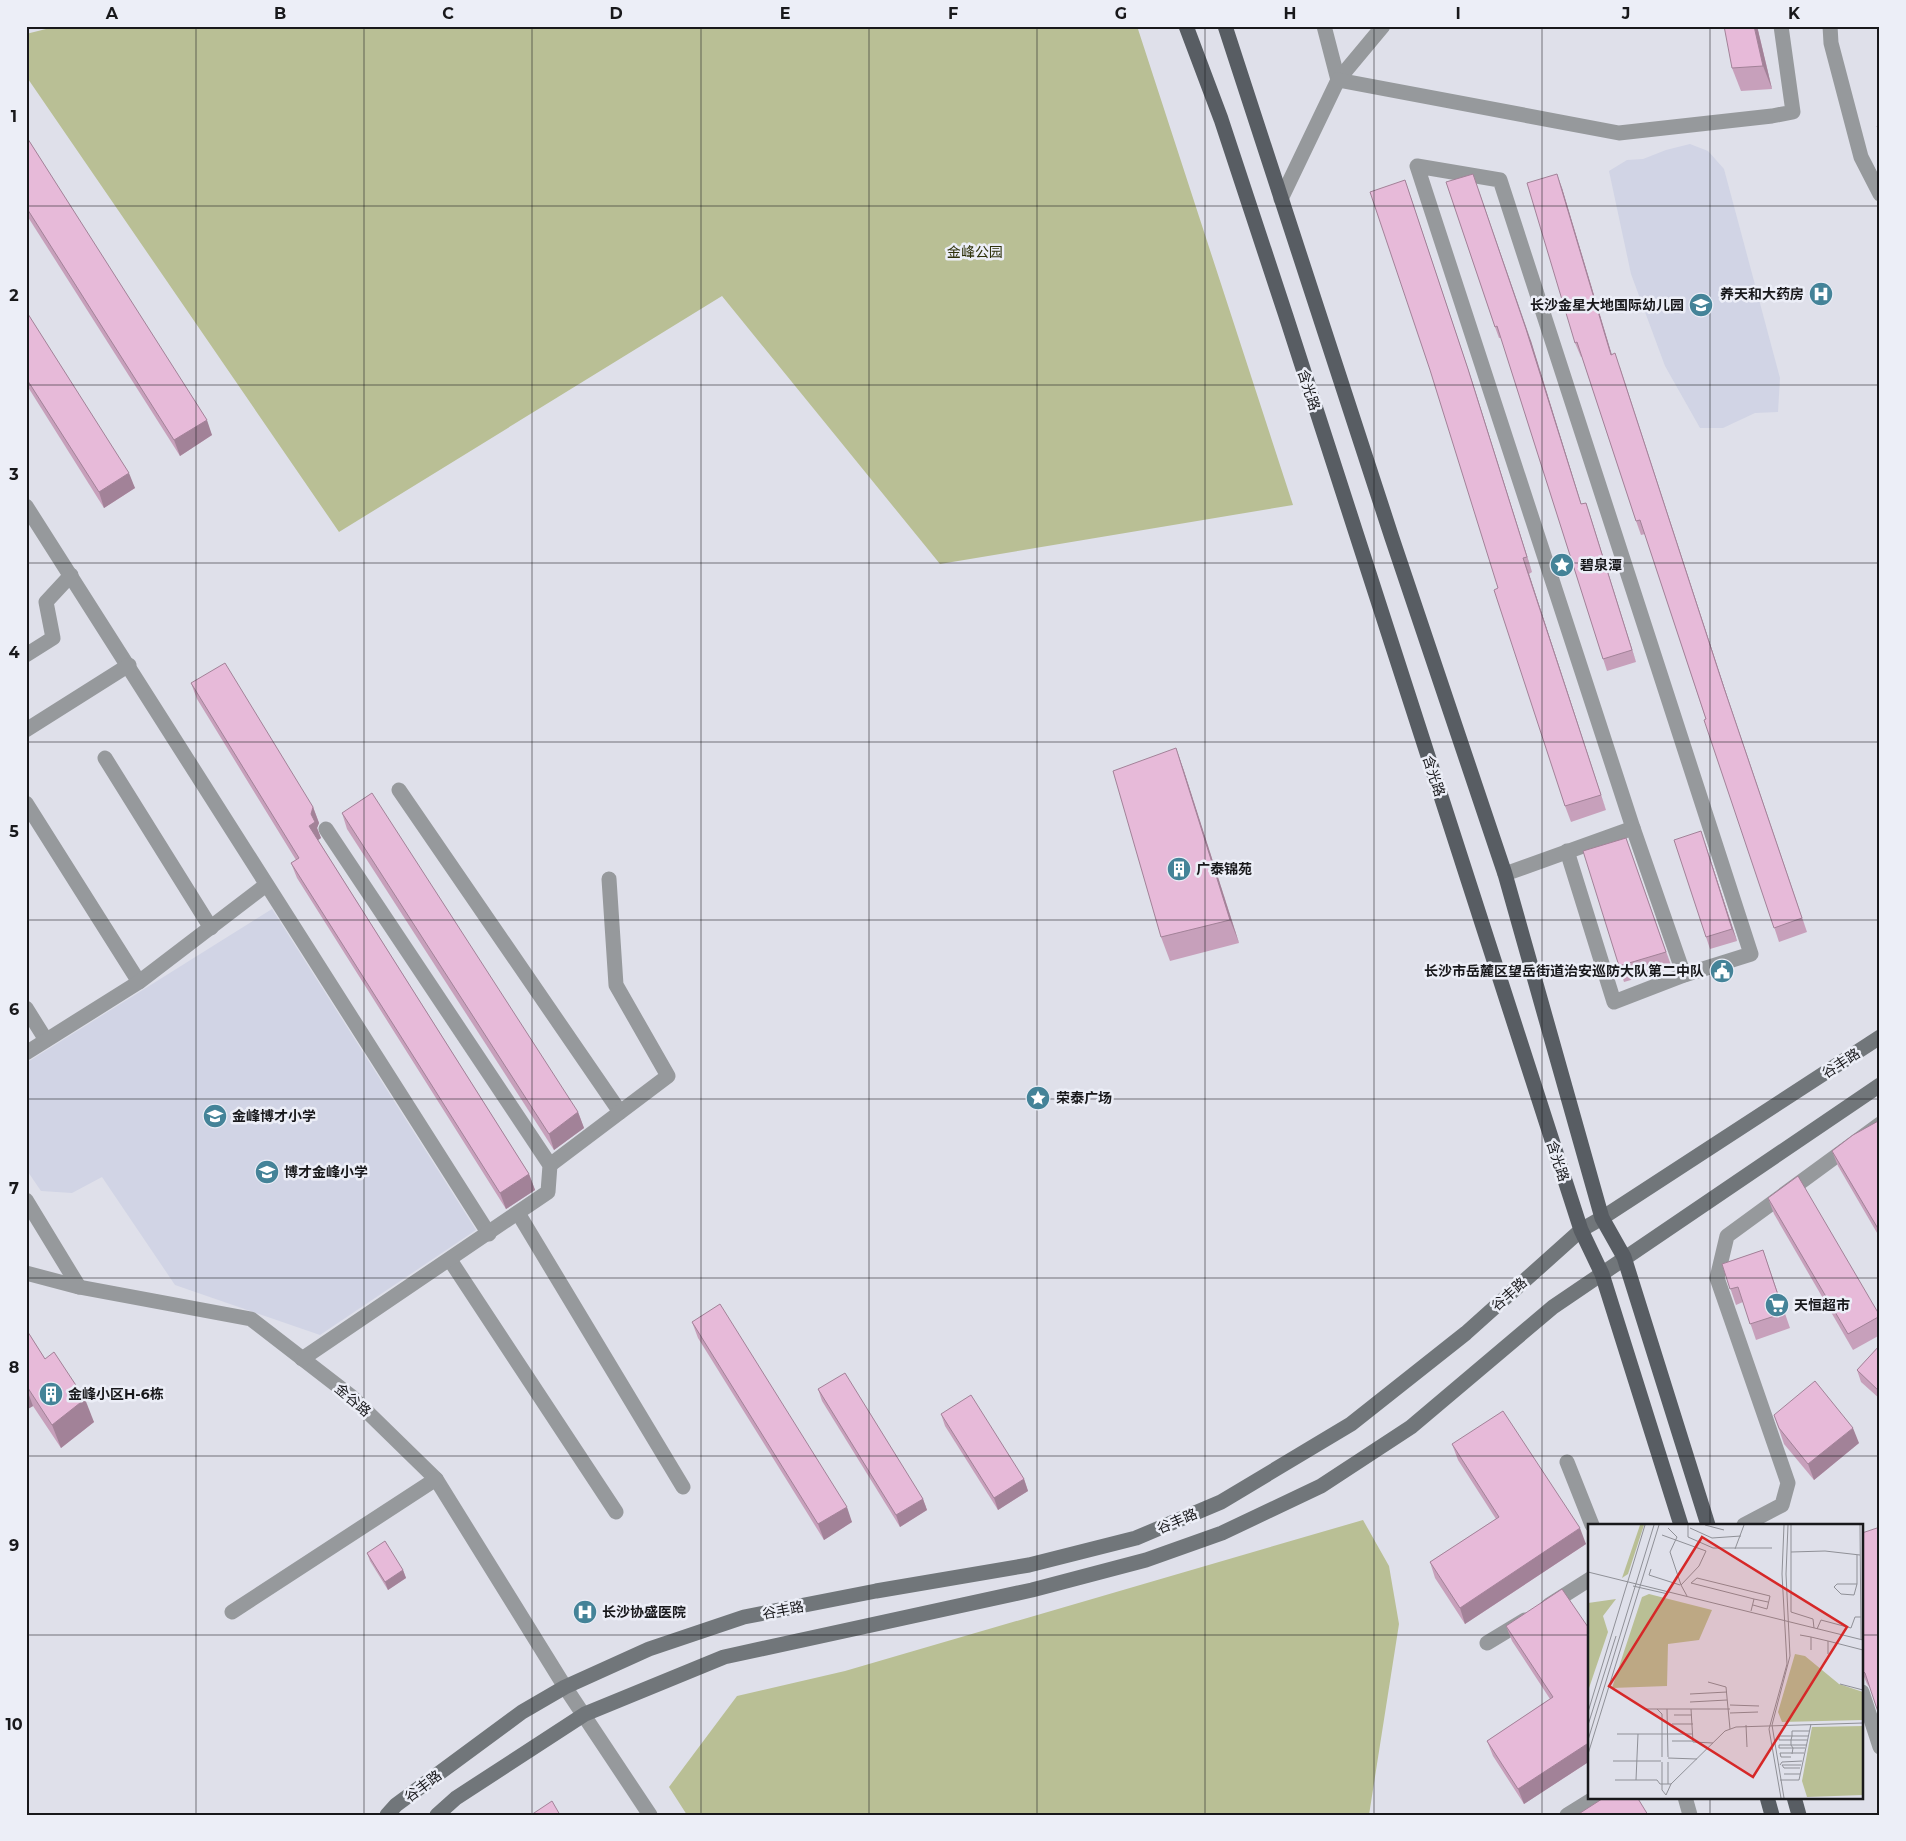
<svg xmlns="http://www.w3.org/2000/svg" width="1906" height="1841" font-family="Montserrat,'Noto Sans SC',sans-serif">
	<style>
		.built { fill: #d1d4e5 }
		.green { fill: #b9bf95 }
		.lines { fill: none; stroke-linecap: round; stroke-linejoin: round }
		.street { stroke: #96999c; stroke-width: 15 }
		.secondary { stroke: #71767a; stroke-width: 15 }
		.primary { stroke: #585d63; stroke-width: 15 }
		.wall { fill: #c7a0bb }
		.shaded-wall { fill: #a28298 }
		.building { fill: #e7bad9; stroke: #a28298 }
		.grid { fill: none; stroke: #18181b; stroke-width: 1; stroke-opacity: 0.55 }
		.labels { text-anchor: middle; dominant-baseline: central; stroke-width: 5; stroke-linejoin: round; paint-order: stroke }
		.park-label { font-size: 14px; fill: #2f320b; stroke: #eceef7 }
		.poi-label { font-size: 14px; font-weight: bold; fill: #18181b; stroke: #eceef7; text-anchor: start }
		.street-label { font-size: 14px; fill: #18181b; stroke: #eceef7 }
		.inset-road { fill: none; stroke: #8f9097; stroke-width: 1 }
		.view { fill: #d62828; fill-opacity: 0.15; stroke: #d62828; stroke-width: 2.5 }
		.inset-edge { fill: none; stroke: #18181b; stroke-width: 2.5 }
		.neatline { fill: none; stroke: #18181b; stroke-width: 2 }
		.grid-label { font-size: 16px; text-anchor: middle; font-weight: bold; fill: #18181b }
	</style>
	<rect width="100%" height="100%" fill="#dfe0ea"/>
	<g class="built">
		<polygon points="1690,144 1708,151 1724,169 1780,378 1778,412 1755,413 1723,428 1700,428 1665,366 1631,274 1609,171 1627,160 1643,159 1666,150"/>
		<polygon points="272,909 476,1230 320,1335 175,1285 102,1177 72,1193 41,1191 26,1169 26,1063"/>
	</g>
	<g class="green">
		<polygon points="58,26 1137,26 1293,505 940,564 722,296 339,532 26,76 26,34"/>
		<polygon points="1363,1520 1389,1566 1399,1624 1369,1815 687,1815 669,1787 737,1696 845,1671"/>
	</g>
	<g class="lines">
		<g class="street">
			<polyline points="1324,26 1338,80"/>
			<polyline points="1830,26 1831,43 1861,157 1880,194"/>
			<polyline points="1338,80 1383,26"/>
			<polyline points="1281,199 1338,80 1619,133 1772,116 1793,112 1781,26"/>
			<polyline points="26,506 489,1234"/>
			<polyline points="26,655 53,638 46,602 71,575"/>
			<polyline points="26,730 129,665"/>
			<polyline points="105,758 211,928"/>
			<polyline points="399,790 620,1112"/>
			<polyline points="26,803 139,982"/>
			<polyline points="1567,851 1614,1002 1684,975 1751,954 1500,180 1417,166 1633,828"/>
			<polyline points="1505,874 1633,828 1684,975"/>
			<polyline points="26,1008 46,1040"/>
			<polyline points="26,1053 139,982 266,885"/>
			<polyline points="550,1165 668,1076 616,985 609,879"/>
			<polyline points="26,1200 79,1287"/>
			<polyline points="518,1213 683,1487"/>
			<polyline points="450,1260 616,1512"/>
			<polyline points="26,1273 79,1287 251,1319 352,1397 436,1479 565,1687 650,1815"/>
			<polyline points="302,1359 548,1192 550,1165 326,829"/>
			<polyline points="1567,1462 1592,1525"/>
			<polyline points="1744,1525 1782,1505 1788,1483 1717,1278 1727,1236 1880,1124"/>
			<polyline points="1549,1605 1590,1579"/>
			<polyline points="232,1612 436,1479"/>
			<polyline points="1487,1643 1525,1620"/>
			<polyline points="1862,1692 1880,1747"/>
			<polyline points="1685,1797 1690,1815"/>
			<polyline points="1567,1815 1596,1797"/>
		</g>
		<g class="secondary">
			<polyline points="387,1815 396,1805 522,1712 565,1687 649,1649 744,1617 876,1591 1029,1565 1136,1538 1221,1502 1351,1424 1466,1333 1581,1230 1602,1218 1880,1037"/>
			<polyline points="437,1815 456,1798 585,1714 724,1657 1032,1590 1146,1560 1222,1533 1321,1486 1411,1427 1553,1307 1880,1085"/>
		</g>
		<g class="primary">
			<polyline points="1186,26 1221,119 1286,316 1581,1230 1602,1274 1681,1525"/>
			<polyline points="1225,26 1392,538 1505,874 1602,1218 1624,1257 1708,1525"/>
			<polyline points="1767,1797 1772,1815"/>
			<polyline points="1794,1797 1799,1815"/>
		</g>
	</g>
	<g class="wall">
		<polygon points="1757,26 1772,89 1741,91 1732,68"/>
		<polygon points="26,136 212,435 180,456 26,214"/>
		<polygon points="1405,180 1473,384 1532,572 1529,574 1606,810 1571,822 1565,806 1498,588"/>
		<polygon points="1446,182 1531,341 1581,504 1586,503 1590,515 1636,662 1607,671 1501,338 1499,338 1495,327"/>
		<polygon points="1562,188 1612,355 1620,367 1729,702 1807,932 1779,942 1645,534 1641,535 1636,521 1582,357 1581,357 1575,343"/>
		<polygon points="26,316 135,488 104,508 26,384"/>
		<polygon points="191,683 313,807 319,823 317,828 321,838 318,840 529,1174 535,1190 506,1209 297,878 291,863 296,860 197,699"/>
		<polygon points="1176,748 1184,771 1239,943 1170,961 1161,937"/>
		<polygon points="342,813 578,1112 584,1128 554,1150 347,829"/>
		<polygon points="1626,838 1672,968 1624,982 1619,966"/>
		<polygon points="1705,843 1737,941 1710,949 1706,937"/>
		<polygon points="1880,1120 1880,1238 1838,1166 1832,1151"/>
		<polygon points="1768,1198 1880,1316 1880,1335 1853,1350 1774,1214"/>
		<polygon points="1763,1250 1790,1328 1756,1340 1743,1302 1736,1305 1722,1264"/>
		<polygon points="692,1322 852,1522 824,1540 698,1338"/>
		<polygon points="26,1329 45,1359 94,1422 61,1448 33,1406 26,1410"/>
		<polygon points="1880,1345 1880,1399 1861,1382 1857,1370"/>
		<polygon points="818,1389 923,1499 927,1510 900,1527 822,1401"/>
		<polygon points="941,1414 1024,1479 1028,1491 998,1510 945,1426"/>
		<polygon points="1774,1415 1859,1443 1814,1480 1784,1444"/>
		<polygon points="1452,1444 1586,1544 1465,1624 1435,1578 1430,1562 1496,1519 1458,1460"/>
		<polygon points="1862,1533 1870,1688 1867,1684 1862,1672"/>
		<polygon points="367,1553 403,1570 406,1578 388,1590 370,1561"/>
		<polygon points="1506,1626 1590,1630 1590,1761 1524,1804 1493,1756 1487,1741 1550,1699 1512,1641"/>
	</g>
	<g class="shaded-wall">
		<polygon points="1754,26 1757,26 1772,89 1763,66"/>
		<polygon points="1473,174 1531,341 1585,516 1581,504"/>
		<polygon points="1557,174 1562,188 1616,369 1611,355"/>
		<polygon points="1405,180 1473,384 1532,572 1527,557"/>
		<polygon points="1615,353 1729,702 1807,932 1724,688"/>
		<polygon points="207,420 212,435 180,456 174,440"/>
		<polygon points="129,473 135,488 104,508 99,492"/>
		<polygon points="1586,503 1590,515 1636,662 1632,650"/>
		<polygon points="1523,558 1529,574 1606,810 1601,795"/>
		<polygon points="1176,748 1184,771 1239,943 1230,920"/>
		<polygon points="313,807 319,823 317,828 321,838 315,842 309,826 311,814"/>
		<polygon points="1701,831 1705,843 1737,941 1732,929"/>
		<polygon points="578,1112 584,1128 554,1150 549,1134"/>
		<polygon points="529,1174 535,1190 506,1209 500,1193"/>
		<polygon points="26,1387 33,1406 26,1410"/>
		<polygon points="85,1399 94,1422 61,1448 52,1425"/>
		<polygon points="1853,1428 1859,1443 1814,1480 1808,1464"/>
		<polygon points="1024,1479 1028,1491 998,1510 994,1498"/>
		<polygon points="923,1499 927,1510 900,1527 896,1515"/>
		<polygon points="847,1507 852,1522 824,1540 818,1524"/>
		<polygon points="1580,1528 1586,1544 1465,1624 1460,1608"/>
		<polygon points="403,1570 406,1578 388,1590 385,1582"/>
		<polygon points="1590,1742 1590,1761 1524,1804 1518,1789"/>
	</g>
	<g class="building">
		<polygon points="1724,26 1754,26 1763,66 1732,68"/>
		<polygon points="1880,125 1880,132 1877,126"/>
		<polygon points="26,136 207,420 174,440 26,207"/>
		<polygon points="1473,174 1526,329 1581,504 1586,503 1632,650 1603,659 1497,326 1495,327 1446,182"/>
		<polygon points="1557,174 1611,355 1615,353 1724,688 1802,918 1774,928 1704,720 1706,719 1640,520 1636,521 1577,342 1575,343 1527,183"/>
		<polygon points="1405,180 1468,369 1527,557 1523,558 1601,795 1565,806 1494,590 1498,588 1430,370 1370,192"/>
		<polygon points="28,314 129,473 99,492 26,378 26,316"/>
		<polygon points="225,663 313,807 311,814 315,822 309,826 529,1174 500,1193 291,863 299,858 191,683"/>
		<polygon points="1176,748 1230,920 1161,937 1113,771"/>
		<polygon points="372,793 578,1112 549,1134 342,813"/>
		<polygon points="1701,831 1732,929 1706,937 1674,840"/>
		<polygon points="1626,838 1666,952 1619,966 1583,851"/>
		<polygon points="1880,1120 1880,1232 1832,1151 1853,1135"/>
		<polygon points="1798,1176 1880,1316 1848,1334 1768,1198"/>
		<polygon points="1763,1250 1784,1313 1750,1324 1738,1287 1730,1289 1722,1264"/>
		<polygon points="720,1304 847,1507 818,1524 692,1322"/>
		<polygon points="26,1329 45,1359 54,1352 85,1399 52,1425 26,1385"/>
		<polygon points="1880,1345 1880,1392 1857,1370"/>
		<polygon points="845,1373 923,1499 896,1515 818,1389"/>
		<polygon points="1815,1381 1853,1428 1808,1464 1779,1428 1774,1415"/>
		<polygon points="971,1395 1024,1479 994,1498 941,1414"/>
		<polygon points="1503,1411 1580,1528 1460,1608 1430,1562 1499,1517 1452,1444"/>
		<polygon points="1880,1527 1880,1718 1865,1673 1862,1670 1862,1533"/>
		<polygon points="385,1541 403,1570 385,1582 367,1553"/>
		<polygon points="1562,1589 1590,1630 1590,1742 1518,1789 1487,1741 1553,1697 1506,1626"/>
		<polygon points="1605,1797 1637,1797 1648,1815 1577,1815"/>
		<polygon points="552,1801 560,1815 531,1815"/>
	</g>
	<path class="grid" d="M 196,26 L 196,1815M 364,26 L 364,1815M 532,26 L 532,1815M 701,26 L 701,1815M 869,26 L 869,1815M 1037,26 L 1037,1815M 1205,26 L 1205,1815M 1374,26 L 1374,1815M 1542,26 L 1542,1815M 1710,26 L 1710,1525M 26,206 L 1880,206M 26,385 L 1880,385M 26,563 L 1880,563M 26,742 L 1880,742M 26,920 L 1880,920M 26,1099 L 1880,1099M 26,1278 L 1880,1278M 26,1456 L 1880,1456M 26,1635 L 1590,1635M 1862,1635 L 1880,1635M 1710,1797 L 1710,1815"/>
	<defs>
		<g id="hospital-disc" transform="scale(1.25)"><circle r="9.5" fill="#448398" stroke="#eceef7"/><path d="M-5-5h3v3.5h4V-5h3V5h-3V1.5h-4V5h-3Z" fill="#fff"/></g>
		<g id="school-disc" transform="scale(1.25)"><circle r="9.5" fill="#448398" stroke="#eceef7"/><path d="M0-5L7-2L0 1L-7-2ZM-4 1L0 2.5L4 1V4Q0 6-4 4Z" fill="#fff"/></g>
		<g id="sight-disc" transform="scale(1.25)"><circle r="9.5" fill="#448398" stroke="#eceef7"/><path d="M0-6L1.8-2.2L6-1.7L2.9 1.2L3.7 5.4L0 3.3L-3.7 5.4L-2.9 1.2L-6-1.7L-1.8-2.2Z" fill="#fff"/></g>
		<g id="building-disc" transform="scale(1.25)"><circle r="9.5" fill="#448398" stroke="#eceef7"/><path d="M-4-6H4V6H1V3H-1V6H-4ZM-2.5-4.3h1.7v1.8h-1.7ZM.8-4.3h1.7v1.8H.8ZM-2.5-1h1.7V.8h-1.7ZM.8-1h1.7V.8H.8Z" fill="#fff"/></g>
		<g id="civic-disc" transform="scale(1.25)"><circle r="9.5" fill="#448398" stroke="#eceef7"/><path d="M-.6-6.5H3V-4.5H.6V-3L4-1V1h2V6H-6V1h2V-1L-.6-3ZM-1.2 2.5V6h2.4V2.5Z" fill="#fff"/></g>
		<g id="supermarket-disc" transform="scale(1.25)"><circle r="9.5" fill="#448398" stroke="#eceef7"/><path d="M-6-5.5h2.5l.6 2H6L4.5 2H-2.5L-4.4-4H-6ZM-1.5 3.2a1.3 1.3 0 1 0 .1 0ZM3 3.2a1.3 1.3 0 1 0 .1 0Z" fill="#fff"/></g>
	</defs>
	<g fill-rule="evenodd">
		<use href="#hospital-disc" x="1821" y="294"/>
		<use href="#school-disc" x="1701" y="305"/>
		<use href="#sight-disc" x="1562" y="565"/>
		<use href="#building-disc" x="1179" y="869"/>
		<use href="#civic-disc" x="1722" y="971"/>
		<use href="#sight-disc" x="1038" y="1098"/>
		<use href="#school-disc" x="215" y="1116"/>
		<use href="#school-disc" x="267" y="1172"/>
		<use href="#supermarket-disc" x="1777" y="1305"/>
		<use href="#building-disc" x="51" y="1394"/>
		<use href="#hospital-disc" x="585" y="1612"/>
	</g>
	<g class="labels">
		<g class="park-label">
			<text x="975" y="252">金峰公园</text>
		</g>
		<g class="poi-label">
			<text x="1804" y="294" text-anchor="end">养天和大药房</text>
			<text x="1684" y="305" text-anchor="end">长沙金星大地国际幼儿园</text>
			<text x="1580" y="565">碧泉潭</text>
			<text x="1196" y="869">广泰锦苑</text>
			<text x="1704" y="971" text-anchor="end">长沙市岳麓区望岳街道治安巡防大队第二中队</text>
			<text x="1056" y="1098">荣泰广场</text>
			<text x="232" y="1116">金峰博才小学</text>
			<text x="284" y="1172">博才金峰小学</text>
			<text x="1794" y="1305">天恒超市</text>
			<text x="68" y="1394">金峰小区H-6栋</text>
			<text x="602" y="1612">长沙协盛医院</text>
		</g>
		<g class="street-label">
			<text transform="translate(1309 390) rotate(72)">含光路</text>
			<text transform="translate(1434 776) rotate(72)">含光路</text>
			<text transform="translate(1841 1063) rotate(-33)">谷丰路</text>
			<text transform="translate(1558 1161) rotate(72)">含光路</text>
			<text transform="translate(1509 1294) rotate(-42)">谷丰路</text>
			<text transform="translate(353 1400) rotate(41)">金谷路</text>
			<text transform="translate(1177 1521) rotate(-23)">谷丰路</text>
			<text transform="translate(783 1610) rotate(-11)">谷丰路</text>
			<text transform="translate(423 1786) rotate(-37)">谷丰路</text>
		</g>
	</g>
	<g transform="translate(1588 1524)">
		<rect width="275" height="275" fill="#dfe0ea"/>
		<path d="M 52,1 L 56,1 L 40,50 L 34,54 ZM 61,70 L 124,86 L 111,116 L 80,120 L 79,162 L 24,164 L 54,73 ZM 28,75 L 15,92 L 20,108 L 0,167 L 0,79 ZM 207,130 L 217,132 L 251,160 L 275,168 L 275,196 L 194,198 L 190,188 ZM 275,202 L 275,271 L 219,273 L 214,257 L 224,203 Z" fill="#b9bf95"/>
		<path class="inset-road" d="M 100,1 L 100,13 L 125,24 L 184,24M 117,1 L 136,6M 203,1 L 203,28 L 237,27 L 272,31M 272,1 L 273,115M 80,4 L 89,13 L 82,28 L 93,61M 102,4 L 124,14 L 153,12M 74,11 L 118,27 L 111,42 L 93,61 L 99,72M 147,25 L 156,1M 203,28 L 203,88 L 225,95 L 226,104M 269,31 L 269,60 L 249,60 L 246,63 L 253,70 L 266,71 L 269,60M 63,45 L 61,51 L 92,61M 0,48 L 275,116M 45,62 L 80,70M 165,81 L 179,85 L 182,72 L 109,54 L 103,59 L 166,75M 163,87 L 166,75 L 180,78M 229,105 L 233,96 L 263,104 L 267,93 L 273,93M 212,111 L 223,113 L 223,126M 223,113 L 240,117 L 240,130M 240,117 L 275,126M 120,158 L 138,163 L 142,205M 252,160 L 275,166M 102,170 L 139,168M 102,178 L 139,176M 142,181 L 171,182M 57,185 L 142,185M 69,185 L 74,190 L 74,233M 79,185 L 80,233M 103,185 L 105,218 L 125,219M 0,188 L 57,1M 142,189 L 170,188M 86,191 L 104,191M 84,200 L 105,200M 0,201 L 28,112M 158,201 L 159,223M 29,210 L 105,210M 220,212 L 191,212 L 191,216 L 203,216 L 204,212 L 204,207 L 221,207M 0,216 L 66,1M 84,217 L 105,217M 218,221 L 191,221 L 191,224 L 205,224 L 203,221 L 203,216 L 219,216M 0,230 L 71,1M 204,230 L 205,224 L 217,224M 203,233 L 193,233 L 192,229 L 216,229M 80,234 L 109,235M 25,237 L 73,237M 74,238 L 74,266 L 78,271 L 83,260M 80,238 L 80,260M 192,241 L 194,238 L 214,237M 212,244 L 196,244 L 194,241 L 213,241M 196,250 L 212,250M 27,256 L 69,256 L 72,260 L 83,260M 48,256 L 50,210M 192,256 L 211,256 L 223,200M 83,260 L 137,207 L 148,203 L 275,199M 193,274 L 181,205 L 199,140 L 194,50 L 196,1M 196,274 L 184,201 L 202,132 L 198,50 L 200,1"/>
		<path class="view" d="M 114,13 L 259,103 L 165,253 L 21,162 Z"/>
		<rect width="275" height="275" class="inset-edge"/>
	</g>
	<rect width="1906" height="1841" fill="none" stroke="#eceef7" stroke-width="55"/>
	<rect x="28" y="28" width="1850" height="1786" class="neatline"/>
	<g class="grid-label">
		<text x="112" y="19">A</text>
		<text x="280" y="19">B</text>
		<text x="448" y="19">C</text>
		<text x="616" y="19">D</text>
		<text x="785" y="19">E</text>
		<text x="953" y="19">F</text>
		<text x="1121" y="19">G</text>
		<text x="1290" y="19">H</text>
		<text x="1458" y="19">I</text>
		<text x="1626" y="19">J</text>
		<text x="1794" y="19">K</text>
		<text x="14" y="122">1</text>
		<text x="14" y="301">2</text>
		<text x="14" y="480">3</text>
		<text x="14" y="658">4</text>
		<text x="14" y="837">5</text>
		<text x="14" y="1015">6</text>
		<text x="14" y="1194">7</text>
		<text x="14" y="1373">8</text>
		<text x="14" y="1551">9</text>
		<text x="14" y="1730">10</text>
	</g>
</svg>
